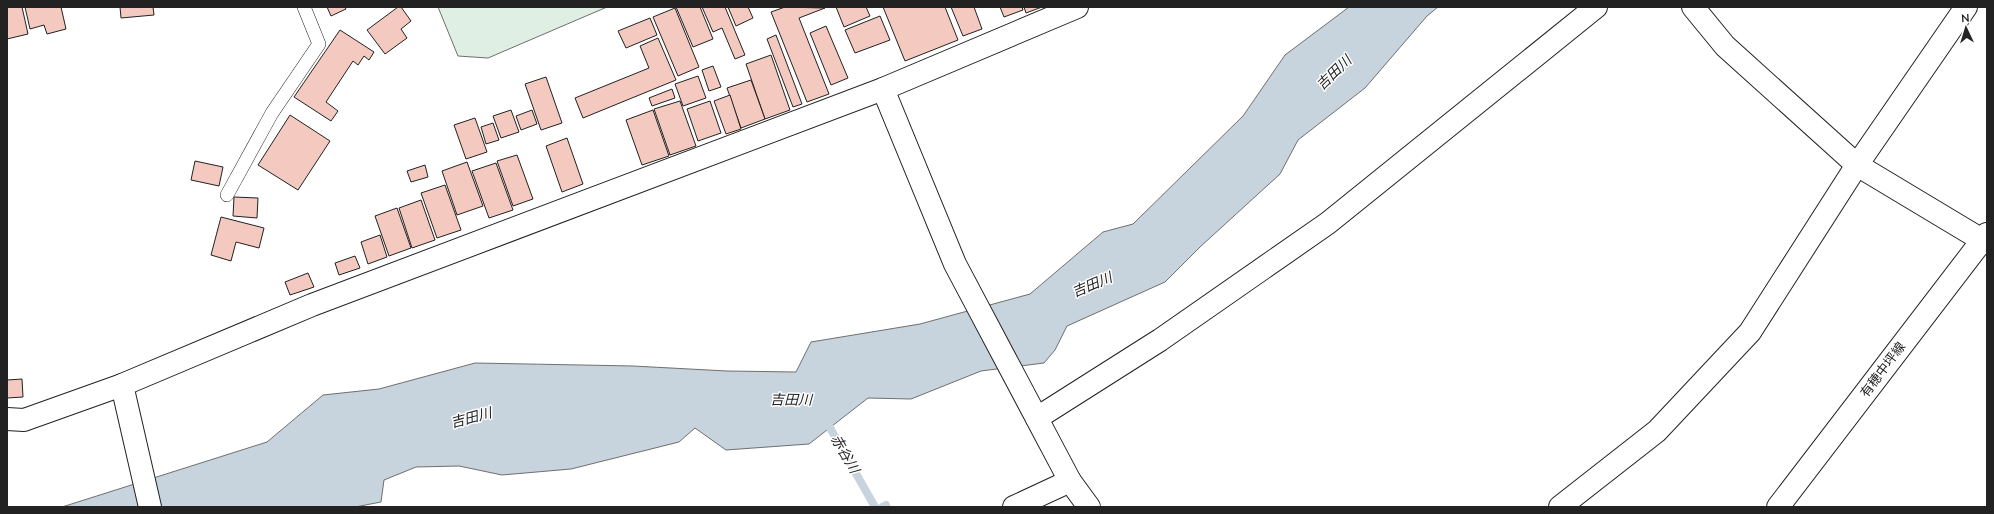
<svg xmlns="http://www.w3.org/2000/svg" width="1994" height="514" font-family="'Nunito Sans','Noto Sans JP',sans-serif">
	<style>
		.green { fill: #e0efe3; stroke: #6f6f6f }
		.water { fill: #c7d3dd; stroke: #6f6f6f }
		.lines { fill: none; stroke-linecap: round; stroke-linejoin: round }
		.stream { stroke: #c7d3dd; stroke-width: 8 }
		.building { fill: #f3c9c0; stroke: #222 }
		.lane-casing { stroke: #222; stroke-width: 14 }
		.street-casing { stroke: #222; stroke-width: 24 }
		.secondary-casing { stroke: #222; stroke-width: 24 }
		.lane { stroke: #fff; stroke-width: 13 }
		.street { stroke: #fff; stroke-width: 22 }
		.secondary { stroke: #fff; stroke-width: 22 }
		.labels { text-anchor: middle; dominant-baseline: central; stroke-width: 3; stroke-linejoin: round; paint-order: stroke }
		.street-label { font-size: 13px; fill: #222; stroke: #fff }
		.water-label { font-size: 14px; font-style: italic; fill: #222; stroke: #fff }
	</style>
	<rect width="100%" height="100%" fill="#fff"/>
	<polygon class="green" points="438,7 607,7 488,58 458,56"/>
	<polygon class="water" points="1349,7 1438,7 1427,16 1365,88 1298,140 1280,174 1200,247 1165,282 1067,326 1055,350 1044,363 981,371 911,399 868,398 809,444 726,450 695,428 679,442 571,469 502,475 459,466 416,467 384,480 381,502 355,507 62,507 267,442 323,395 379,389 475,363 633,366 727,371 796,372 811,342 920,324 1030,294 1103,232 1133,224 1243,116 1285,55"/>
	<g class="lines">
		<g class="stream">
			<polyline points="825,419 875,507"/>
			<polyline points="882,507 886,505"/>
		</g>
	</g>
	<g class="building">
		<polygon points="7,7 22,7 28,34 7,39"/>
		<polygon points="25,7 61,7 66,29 47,34 44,25 30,29"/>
		<polygon points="120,7 153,7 154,15 121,18"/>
		<polygon points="327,7 345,7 346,9 331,16"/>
		<polygon points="398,7 401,7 411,21 401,29 407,38 385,54 367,30"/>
		<polygon points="676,7 700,7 713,39 693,47"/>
		<polygon points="702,7 725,7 745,55 735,59 722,28 713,32"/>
		<polygon points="728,7 748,7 753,18 736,26"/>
		<polygon points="785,7 825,8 799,18 829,94 807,102 771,12"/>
		<polygon points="836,7 866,7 870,16 844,27"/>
		<polygon points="883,7 945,7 958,40 905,61"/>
		<polygon points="951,7 974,7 982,29 963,36"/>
		<polygon points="1000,7 1022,7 1023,10 1004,17"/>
		<polygon points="1024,7 1042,7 1026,13"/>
		<polygon points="675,8 699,67 678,76 653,17"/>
		<polygon points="880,16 890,40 855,53 845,30"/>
		<polygon points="650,18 657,35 626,48 618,31"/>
		<polygon points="826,26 848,78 831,85 810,33"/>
		<polygon points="340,30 374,52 369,60 364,56 358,65 353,61 326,102 338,111 331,121 294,97"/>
		<polygon points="776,35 802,104 793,107 767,39"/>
		<polygon points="658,38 676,80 583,118 575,98 649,68 640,46"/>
		<polygon points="771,55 790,110 765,119 746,64"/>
		<polygon points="713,66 721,87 709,91 702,70"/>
		<polygon points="698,76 706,98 683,106 675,84"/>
		<polygon points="546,77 562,123 541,130 525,84"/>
		<polygon points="751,80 765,119 741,128 727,88"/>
		<polygon points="672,89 675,98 652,106 649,98"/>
		<polygon points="730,95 741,129 726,134 714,101"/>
		<polygon points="680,101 696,146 670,155 654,109"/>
		<polygon points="710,101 721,133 698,141 687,109"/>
		<polygon points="511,110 519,132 501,138 493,116"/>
		<polygon points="532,110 537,124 521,130 516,116"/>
		<polygon points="653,110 669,156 642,165 626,120"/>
		<polygon points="290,115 330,141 298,190 258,165"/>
		<polygon points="475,118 487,152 466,159 454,125"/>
		<polygon points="493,123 499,140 486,144 481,127"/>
		<polygon points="567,138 583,184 562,192 546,146"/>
		<polygon points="517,155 533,199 513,206 497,161"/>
		<polygon points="195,161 223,167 219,186 191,180"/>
		<polygon points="467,162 483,206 457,215 442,171"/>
		<polygon points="496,163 513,210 489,218 472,171"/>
		<polygon points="425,165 428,177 411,182 407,171"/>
		<polygon points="445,185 461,230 437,238 421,193"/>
		<polygon points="234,197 258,198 257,218 233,216"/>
		<polygon points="421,200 435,240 412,248 399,208"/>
		<polygon points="397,208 411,248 389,256 375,216"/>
		<polygon points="221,217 264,228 259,248 236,242 231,261 211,255"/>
		<polygon points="380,235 387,257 368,264 361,242"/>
		<polygon points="355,256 360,268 339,275 335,263"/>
		<polygon points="308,273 314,287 290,295 285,282"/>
		<polygon points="22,379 23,397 7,398 7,380"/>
	</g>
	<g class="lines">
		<g class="lane-casing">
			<polyline id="lane" points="227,195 272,113 319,44 304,7"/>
		</g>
		<g class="street-casing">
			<g id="street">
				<polyline points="1693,7 1725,46 1857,165 1987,243"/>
				<polyline points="883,89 955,264 1070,481 1089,507"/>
				<polyline points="122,385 150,507"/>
				<polyline points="1037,418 1160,340 1328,223 1596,7"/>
				<polyline points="7,419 24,420 122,385 312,305 883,89 1077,7"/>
				<polyline points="1014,507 1070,481"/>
				<polyline points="1560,507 1657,431 1750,332 1857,165 1966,7"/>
			</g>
		</g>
		<g class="secondary-casing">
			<polyline id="secondary" points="1778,507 1987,234"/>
		</g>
		<use href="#lane" class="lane"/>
		<use href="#street" class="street"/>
		<use href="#secondary" class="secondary"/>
	</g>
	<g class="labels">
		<g class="street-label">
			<text transform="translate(1883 370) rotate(-53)">有穂中坪線</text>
		</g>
		<g class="water-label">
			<text transform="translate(1334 73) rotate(-44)">吉田川</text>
			<text transform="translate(1092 285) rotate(-23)">吉田川</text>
			<text transform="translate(791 400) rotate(1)">吉田川</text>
			<text transform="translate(471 418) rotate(-15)">吉田川</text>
			<text transform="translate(845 454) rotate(60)">赤谷川</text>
		</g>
	</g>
	<rect width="1994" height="514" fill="none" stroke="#222222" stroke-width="16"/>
	<g transform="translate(1966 28) rotate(356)" stroke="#ffffff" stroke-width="3" paint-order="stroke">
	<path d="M0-3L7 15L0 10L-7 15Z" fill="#222222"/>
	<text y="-6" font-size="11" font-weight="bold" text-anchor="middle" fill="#222222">N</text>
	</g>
</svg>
